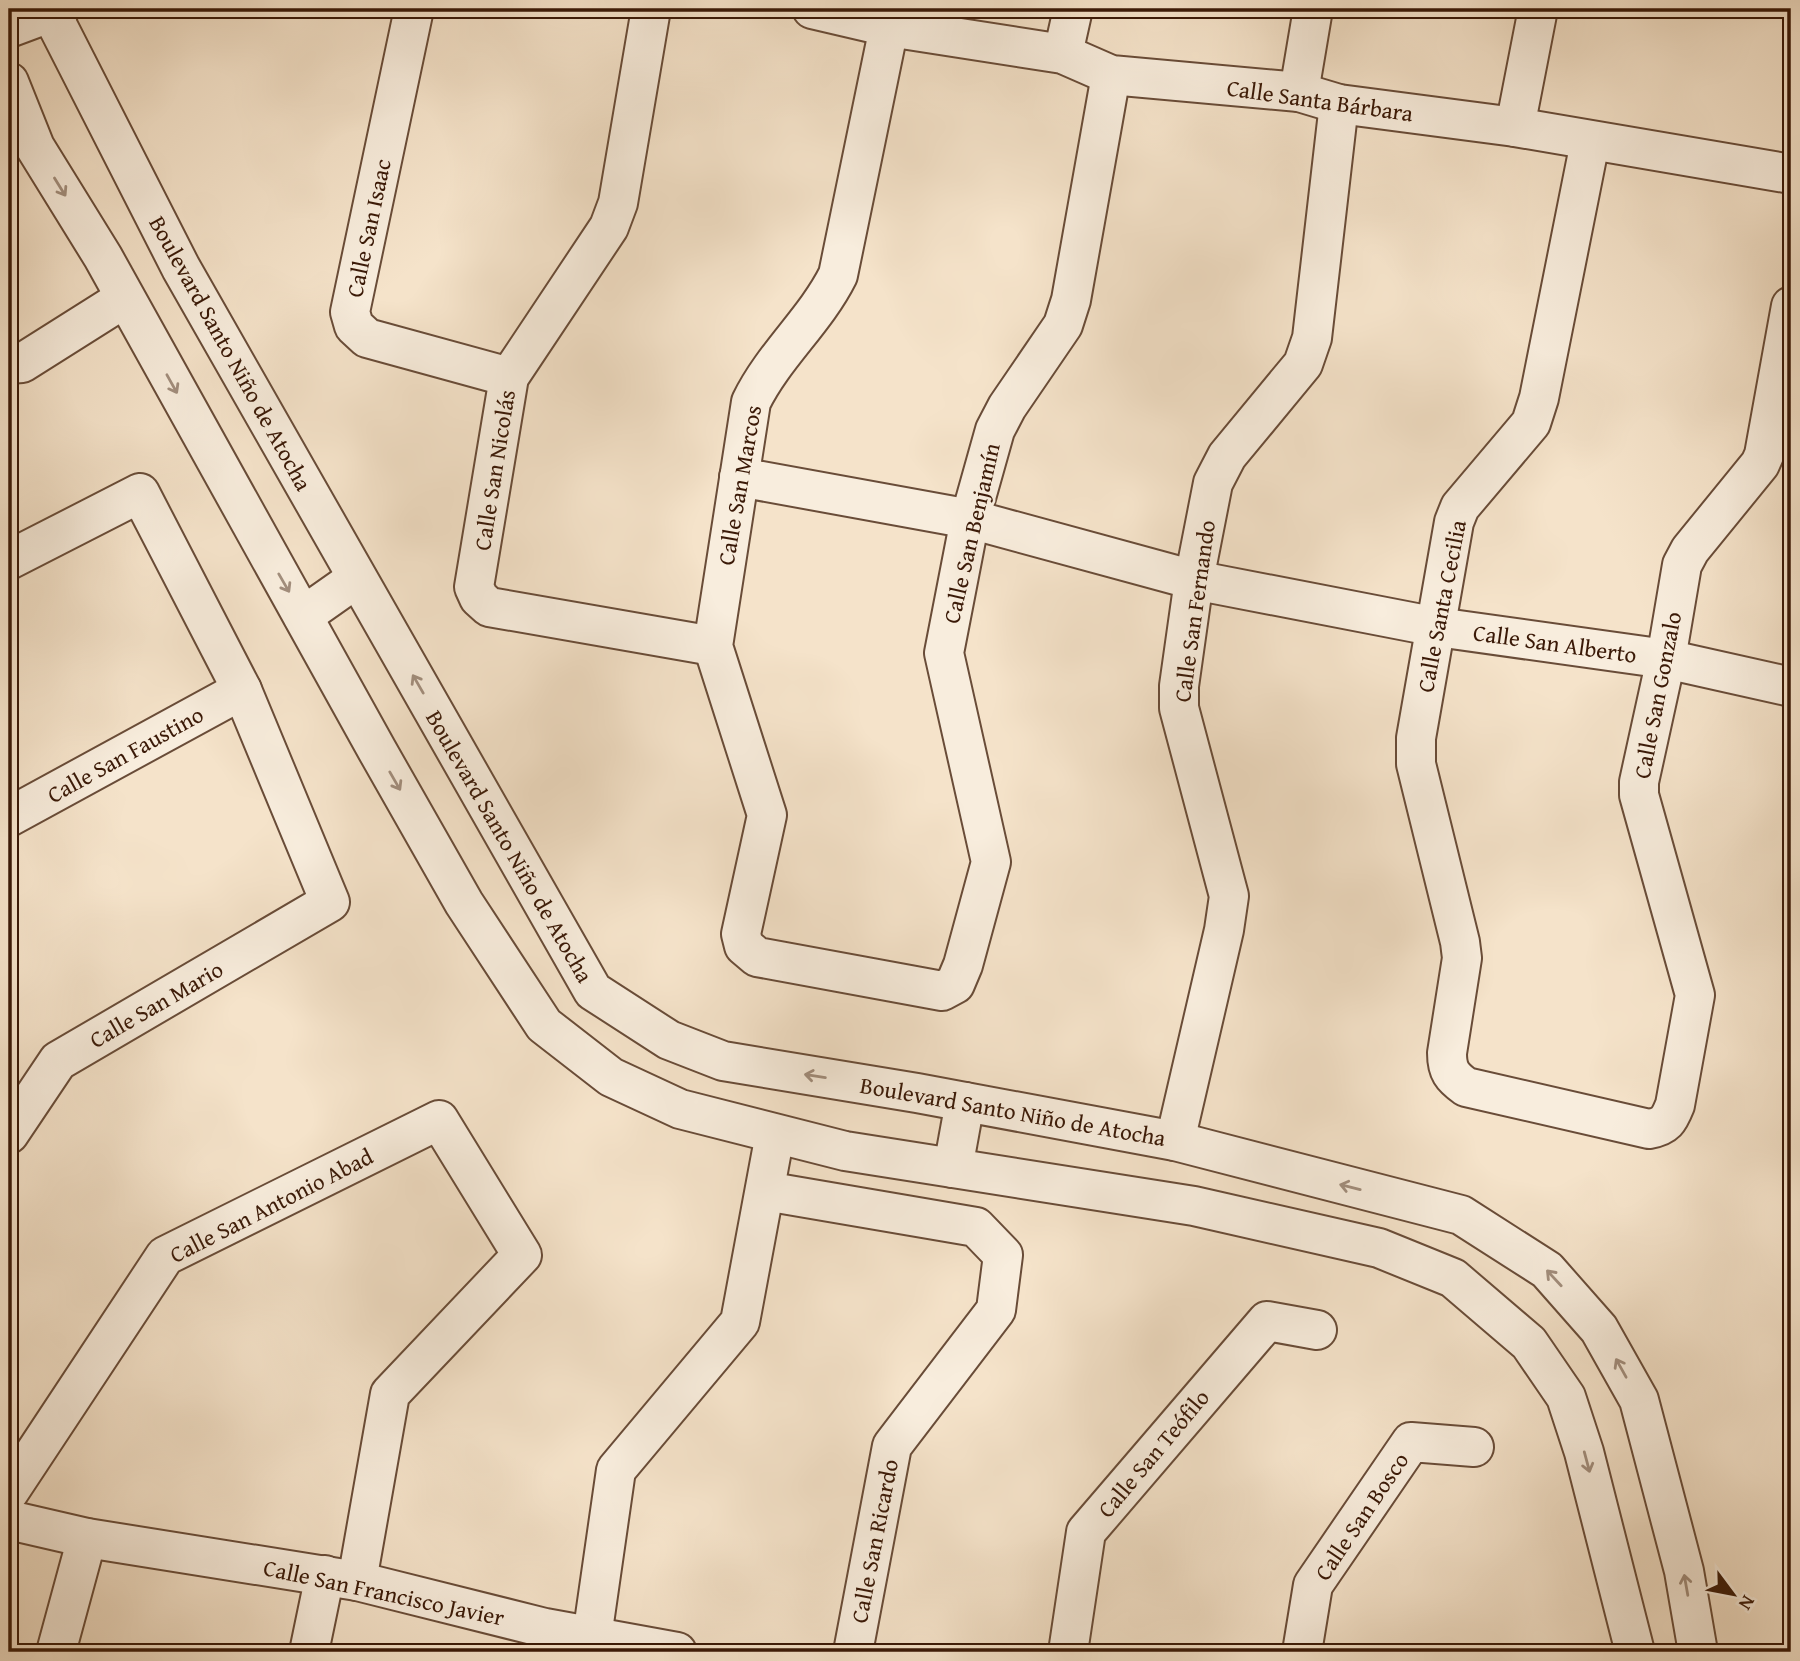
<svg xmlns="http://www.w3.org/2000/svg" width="1800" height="1661" font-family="'Gentium Book Plus',serif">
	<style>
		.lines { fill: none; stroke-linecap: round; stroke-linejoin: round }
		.minor-casing { stroke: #694c38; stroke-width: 42 }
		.minor { stroke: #f8eddd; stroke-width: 38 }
		.oneway { stroke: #a28e7d }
		.labels { text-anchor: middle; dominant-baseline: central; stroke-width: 5; stroke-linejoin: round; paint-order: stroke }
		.street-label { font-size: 23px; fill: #3a1907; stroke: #f8eddd }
	</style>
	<rect width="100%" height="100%" fill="#f5e3ca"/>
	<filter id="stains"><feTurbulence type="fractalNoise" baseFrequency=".00286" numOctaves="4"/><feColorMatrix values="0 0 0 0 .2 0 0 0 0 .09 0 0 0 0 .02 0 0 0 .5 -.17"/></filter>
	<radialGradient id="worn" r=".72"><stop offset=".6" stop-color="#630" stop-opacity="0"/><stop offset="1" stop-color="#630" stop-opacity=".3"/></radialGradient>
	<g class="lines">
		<g class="minor-casing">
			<g id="minor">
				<polyline points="49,9 181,268 593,991 669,1040 723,1061 917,1093 1175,1141 1461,1215 1547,1270 1599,1329 1639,1400 1684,1571 1698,1652"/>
				<polyline points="414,9 350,312 354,326 367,338 509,377"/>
				<polyline points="651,9 618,203 609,227 509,377 474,587 479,598 489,607 713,646"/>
				<polyline points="812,9 889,27 1063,54 1111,75 1299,92 1339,104 1515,127 1791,174"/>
				<path d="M 889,27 L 838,275 C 815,321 774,355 751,402 L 713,646 L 767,815 L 741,934 L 744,946 L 757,957 L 942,991 L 955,984 L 963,965 L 991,862 L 944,653 L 970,519 L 995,430 L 1007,407 L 1063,325 L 1071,300 L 1111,75"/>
				<polyline points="9,28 60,9"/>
				<polyline points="1063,54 1073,9"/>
				<polyline points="9,82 35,147 103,257 377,750 464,903 544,1025 611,1077 680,1109 845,1151 1194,1206 1379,1248 1453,1278 1529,1343 1566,1397 1584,1452 1635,1652"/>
				<polyline points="1299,92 1313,9"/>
				<polyline points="1515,127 1538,9"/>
				<path d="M 1590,142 L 1539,398 L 1531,423 L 1460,507 L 1454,522 L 1416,738 L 1416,764 L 1460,942 L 1462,958 L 1447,1053 C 1447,1071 1452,1077 1466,1087 L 1649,1129 C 1666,1126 1669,1120 1675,1105 L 1695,995 L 1639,795 L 1639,782 L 1666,659 L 1682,565 L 1690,550 L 1760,464 L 1764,455 L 1791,306"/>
				<polyline points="9,364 22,363 125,298"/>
				<polyline points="739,477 970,519 1194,580 1437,627 1666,659 1791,687"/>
				<polyline points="9,560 140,493 242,690 330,902 58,1061 9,1134"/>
				<polyline points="303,616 357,578"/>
				<polyline points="9,817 242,690"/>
				<polyline points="1175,1141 1224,930 1229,896 1179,708 1179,686 1194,580 1213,483 1227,456 1303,364 1312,338 1339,104"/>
				<polyline points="953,1168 965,1102"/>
				<polyline points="765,1191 976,1227 1003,1255 996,1310 892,1446 853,1652"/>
				<polyline points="9,1492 165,1256 439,1120 522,1255 390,1394 357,1581"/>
				<polyline points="9,1520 87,1538 357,1581 545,1628 677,1652"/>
				<polyline points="592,1637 616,1470 740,1322 775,1134"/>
				<polyline points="56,1652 87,1538"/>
				<polyline points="309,1652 325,1575"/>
				<polyline points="1068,1652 1086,1532 1267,1321 1317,1330"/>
				<polyline points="1302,1652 1313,1585 1411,1442 1474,1447"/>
			</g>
		</g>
		<use href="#minor" class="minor"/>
	</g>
	<defs><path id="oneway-shaft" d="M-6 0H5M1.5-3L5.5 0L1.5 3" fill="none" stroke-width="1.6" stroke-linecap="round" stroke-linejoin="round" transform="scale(1.75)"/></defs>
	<g class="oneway">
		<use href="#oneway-shaft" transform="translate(60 187) rotate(58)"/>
		<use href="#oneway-shaft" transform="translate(172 384) rotate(61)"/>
		<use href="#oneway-shaft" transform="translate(284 583) rotate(60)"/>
		<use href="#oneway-shaft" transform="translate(418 684) rotate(-120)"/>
		<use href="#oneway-shaft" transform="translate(395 781) rotate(60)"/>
		<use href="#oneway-shaft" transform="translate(815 1076) rotate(-171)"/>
		<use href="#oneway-shaft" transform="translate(1350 1187) rotate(-166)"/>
		<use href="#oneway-shaft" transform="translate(1554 1278) rotate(-133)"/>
		<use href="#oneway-shaft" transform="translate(1621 1368) rotate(-119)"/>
		<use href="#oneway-shaft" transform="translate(1587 1462) rotate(75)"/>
		<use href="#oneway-shaft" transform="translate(1686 1585) rotate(-100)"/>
	</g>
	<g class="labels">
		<g class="street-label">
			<text transform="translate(1320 100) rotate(8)">Calle Santa Bárbara</text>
			<text transform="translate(368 228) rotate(-78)">Calle San Isaac</text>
			<text transform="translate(231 353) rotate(61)">Boulevard Santo Niño de Atocha</text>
			<text transform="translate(494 470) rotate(-81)">Calle San Nicolás</text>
			<text transform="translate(739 485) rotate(-80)">Calle San Marcos</text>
			<text transform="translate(971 533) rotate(-77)">Calle San Benjamín</text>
			<text transform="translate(1441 606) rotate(-79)">Calle Santa Cecilia</text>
			<text transform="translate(1194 611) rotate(-82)">Calle San Fernando</text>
			<text transform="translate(1555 643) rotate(8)">Calle San Alberto</text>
			<text transform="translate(1657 695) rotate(-79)">Calle San Gonzalo</text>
			<text transform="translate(125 754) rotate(-29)">Calle San Faustino</text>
			<text transform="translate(510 846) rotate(60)">Boulevard Santo Niño de Atocha</text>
			<text transform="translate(156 1004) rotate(-30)">Calle San Mario</text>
			<text transform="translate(1013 1111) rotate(10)">Boulevard Santo Niño de Atocha</text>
			<text transform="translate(271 1205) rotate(-27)">Calle San Antonio Abad</text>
			<text transform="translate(1153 1453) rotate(-50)">Calle San Teófilo</text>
			<text transform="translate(1361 1516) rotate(-56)">Calle San Bosco</text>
			<text transform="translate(874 1541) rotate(-79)">Calle San Ricardo</text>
			<text transform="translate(384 1592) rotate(12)">Calle San Francisco Javier</text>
		</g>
	</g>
	<rect width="1800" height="1661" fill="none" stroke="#f5e3ca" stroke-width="35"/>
	<rect x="10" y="10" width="1779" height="1640" fill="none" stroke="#3a1907" stroke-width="3.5"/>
	<rect x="18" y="18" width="1765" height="1626" fill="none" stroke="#3a1907" stroke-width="2"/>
	<g transform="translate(1733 1594) rotate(122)" stroke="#f8eddd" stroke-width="5" paint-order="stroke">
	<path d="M0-5L12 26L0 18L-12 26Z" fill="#3a1907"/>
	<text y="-10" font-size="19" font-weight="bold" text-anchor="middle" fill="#3a1907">N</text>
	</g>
	<rect width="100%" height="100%" filter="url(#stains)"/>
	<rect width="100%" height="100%" fill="url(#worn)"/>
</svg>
